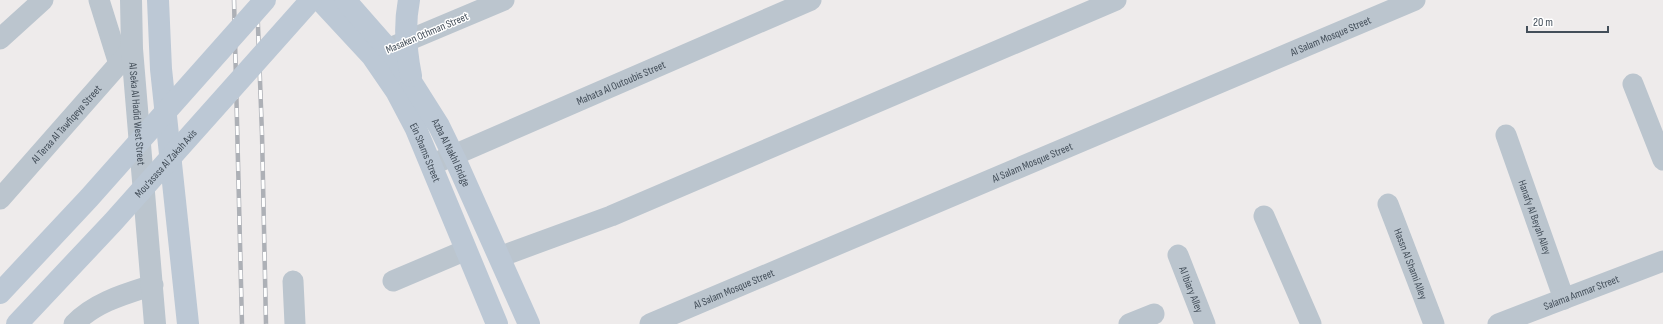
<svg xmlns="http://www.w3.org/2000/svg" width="1663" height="324" font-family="'Sofia Sans Condensed',sans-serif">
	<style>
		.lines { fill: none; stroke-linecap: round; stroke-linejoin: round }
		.minor { stroke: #bbc5ce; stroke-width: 21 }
		.tertiary { stroke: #bbc5ce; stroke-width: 22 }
		.secondary { stroke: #bcc8d5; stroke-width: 22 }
		.rail-casing { stroke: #adb0b6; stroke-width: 4.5 }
		.rail { stroke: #fff; stroke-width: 3; stroke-dasharray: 9; stroke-linecap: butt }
		.secondary-bridge { stroke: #bcc8d5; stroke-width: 22 }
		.labels { text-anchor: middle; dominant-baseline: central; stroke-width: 3; stroke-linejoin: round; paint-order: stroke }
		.street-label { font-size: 11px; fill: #434e59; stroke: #fff }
	</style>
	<rect width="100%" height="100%" fill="#eeebeb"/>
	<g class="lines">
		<g class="minor">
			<polyline points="99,0 119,64"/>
			<polyline points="0,39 43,0"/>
			<polyline points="390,48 504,0"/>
			<polyline points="1633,84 1663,160"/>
			<path id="s1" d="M 1506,135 L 1564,299"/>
			<path id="s2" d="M 431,165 L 811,0"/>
			<path id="s3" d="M 0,199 L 132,49"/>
			<path id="s4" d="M 1388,204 L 1434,324"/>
			<polyline points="1264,216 1311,324"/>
			<path id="s5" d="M 1178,255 L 1205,324"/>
			<polyline points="499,257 611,216 1116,0"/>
			<polyline points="293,281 295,324"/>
			<polyline points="393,281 466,250"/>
			<path d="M 74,324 C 95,302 125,294 153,285"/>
			<path id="s6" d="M 650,324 L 1415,0"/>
			<polyline points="1129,324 1154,314"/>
			<path id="s7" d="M 1498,324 L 1663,261"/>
		</g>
		<path class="tertiary" id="s8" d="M 131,0 L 132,49 L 155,324"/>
		<g class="secondary">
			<polyline points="158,0 161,69 188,324"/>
			<path id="s9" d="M 320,0 L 372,56 L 396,91 L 416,129 L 497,324"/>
		</g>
		<g class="rail-casing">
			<g id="rail">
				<polyline points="234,0 242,324"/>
				<polyline points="257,0 262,134 266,324"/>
			</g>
		</g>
		<use href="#rail" class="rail"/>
		<g class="secondary-bridge">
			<path id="s10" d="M 345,0 L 396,58 L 439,126 L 456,161 L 529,324"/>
			<path d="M 409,0 C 404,25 406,51 411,76"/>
			<polyline points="0,293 89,198 265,0"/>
			<path id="s11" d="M 17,324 L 113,222 L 311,0"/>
		</g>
	</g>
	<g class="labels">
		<g class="street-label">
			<text transform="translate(427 33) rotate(-23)">Masaken Othman Street</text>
			<text stroke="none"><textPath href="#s6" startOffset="739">Al Salam Mosque Street</textPath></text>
			<text stroke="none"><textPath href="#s2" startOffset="207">Mahata Al Outoubis Street</textPath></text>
			<text stroke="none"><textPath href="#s8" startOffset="114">Al Seka Al Hadid West Street</textPath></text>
			<text stroke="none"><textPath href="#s3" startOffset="100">Al Teraa Al Tawfiqeya Street</textPath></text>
			<text stroke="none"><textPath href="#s9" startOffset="187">Ein Shams Street</textPath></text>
			<text stroke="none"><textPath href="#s10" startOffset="187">Azba Al Nakhl Bridge</textPath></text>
			<text stroke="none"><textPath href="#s6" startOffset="415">Al Salam Mosque Street</textPath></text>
			<text stroke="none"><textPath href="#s11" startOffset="219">Mou'asasa Al Zakah Axis</textPath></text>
			<text stroke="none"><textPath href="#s1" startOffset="87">Hanafy Al Beyah Alley</textPath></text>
			<text stroke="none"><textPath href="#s4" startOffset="64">Hassn Al Shami Alley</textPath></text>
			<text stroke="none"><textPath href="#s6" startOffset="91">Al Salam Mosque Street</textPath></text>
			<text stroke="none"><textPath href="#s5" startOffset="37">Al Ibiary Alley</textPath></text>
			<text stroke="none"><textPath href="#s7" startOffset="89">Salama Ammar Street</textPath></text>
		</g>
	</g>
	<path d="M1527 26v6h81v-6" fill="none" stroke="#434e59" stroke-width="2"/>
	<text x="1533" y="26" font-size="12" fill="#434e59" stroke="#ffffff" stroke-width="3" paint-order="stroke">20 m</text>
</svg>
